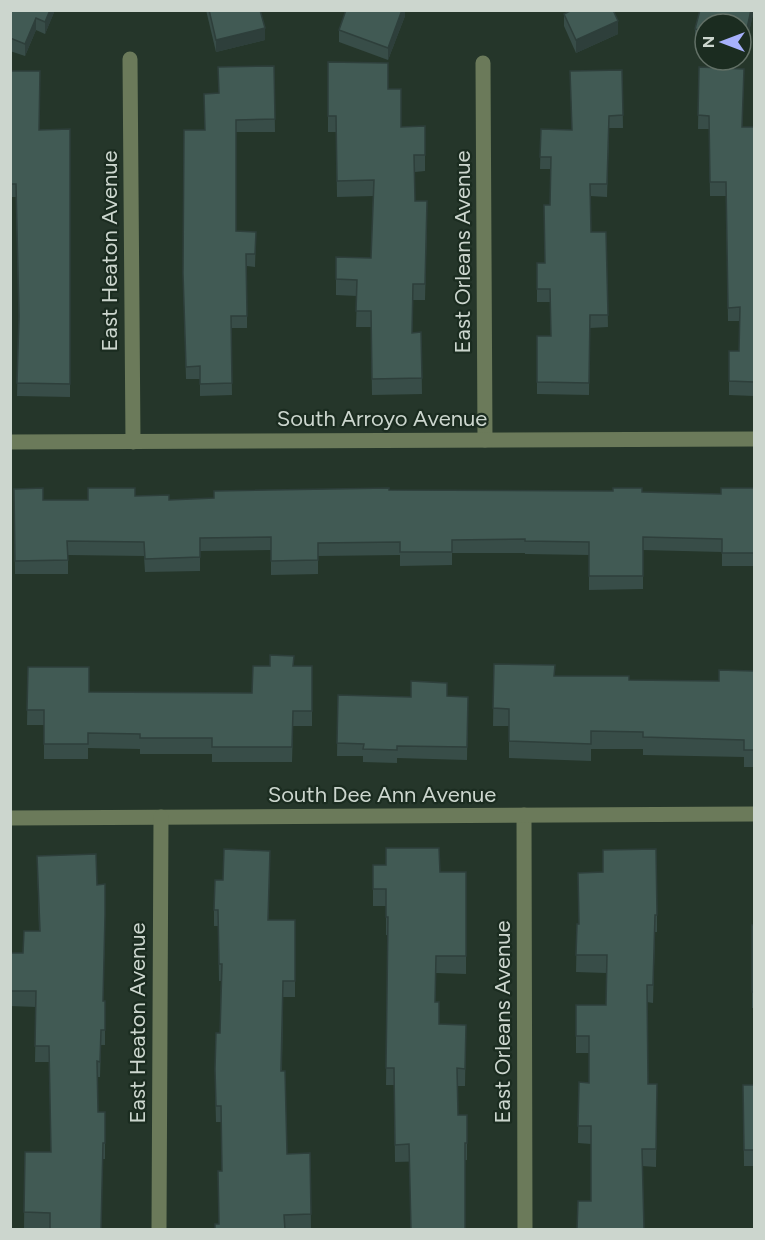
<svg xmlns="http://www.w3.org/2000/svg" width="765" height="1240" font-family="Figtree,sans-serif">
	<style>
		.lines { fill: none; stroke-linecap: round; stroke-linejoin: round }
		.minor { stroke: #6b7a5a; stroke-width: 15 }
		.wall { fill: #384d48 }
		.shaded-wall { fill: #2e3f3b }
		.building { fill: #415a54; stroke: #2e3f3b; stroke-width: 1.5 }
		.labels { text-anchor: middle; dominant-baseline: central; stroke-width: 4.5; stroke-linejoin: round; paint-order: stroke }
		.street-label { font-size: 22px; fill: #ccd6ce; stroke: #1b2c20 }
	</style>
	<rect width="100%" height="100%" fill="#25362a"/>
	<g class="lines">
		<g class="minor">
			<polyline points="130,59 133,442"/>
			<polyline points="483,63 485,440"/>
			<polyline points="10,442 754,439"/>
			<polyline points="524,815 525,1230"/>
			<polyline points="10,818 754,814"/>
			<polyline points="159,1230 161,817"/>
		</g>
	</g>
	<g class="wall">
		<polygon points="10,10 55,10 45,34 36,30 25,56 10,51"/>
		<polygon points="206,10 260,10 265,40 216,52"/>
		<polygon points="405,10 405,16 388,60 339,42 339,30"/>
		<polygon points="700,10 754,10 744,54 741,53 741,24 705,24 705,44 695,41 695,29"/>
		<polygon points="564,14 618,34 576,53 564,26"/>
		<polygon points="328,62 388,89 401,127 425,155 425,171 415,172 415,201 427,218 425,300 413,300 412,333 421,332 422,394 372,395 371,327 356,327 357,296 336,295 336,257 371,258 373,196 337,197 336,132 328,132"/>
		<polygon points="274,66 275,132 236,132 236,231 256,232 255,267 247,266 247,328 231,328 232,395 200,396 200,379 186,379 183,273 205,130 219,93"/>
		<polygon points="699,67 743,127 754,127 754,396 729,395 729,351 739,351 740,321 728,321 726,196 710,196 709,129 698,129"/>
		<polygon points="622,70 623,128 609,128 607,197 590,196 591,232 606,232 608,327 590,328 589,395 537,394 537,336 551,336 550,302 537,302 537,263 545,263 550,205 551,169 540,169 541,129 572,130"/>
		<polygon points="10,71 39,130 70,129 70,397 17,396 19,322 16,197 10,197"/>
		<polygon points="754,488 754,566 722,566 722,552 643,550 643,589 589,590 589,555 525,554 525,553 452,553 452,565 400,566 400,555 318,556 318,574 271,575 271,550 200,551 200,571 145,572 144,556 68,555 68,574 15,574 14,489 43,500 88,500 135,496 169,500 214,498 389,490 642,492 721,494"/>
		<polygon points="494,664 555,676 629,680 719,681 754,671 754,767 744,767 744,757 643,755 643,749 591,749 591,761 509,758 509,726 493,726"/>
		<polygon points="294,666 312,666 312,726 293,726 292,762 212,762 212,754 140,754 140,749 88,748 88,759 44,759 44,725 27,725 28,667 89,692 252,693"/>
		<polygon points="338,695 411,697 468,697 467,760 397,758 397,763 363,762 363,756 337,756"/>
		<polygon points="37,856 97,885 105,930 103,1001 105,1001 105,1045 101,1045 100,1077 97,1077 98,1112 105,1143 105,1159 103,1159 50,1229 24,1228 25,1152 51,1152 49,1062 35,1062 36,1007 10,1006 10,953 23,953 39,931"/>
		<polygon points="373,865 440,872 466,872 466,974 436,973 435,1002 439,1024 466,1025 465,1086 458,1086 458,1115 467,1115 467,1160 395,1162 394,1085 386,1085 388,935 386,935 386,906 373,906"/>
		<polygon points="270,867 268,920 295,920 295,997 283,997 282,1071 287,1154 310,1153 311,1230 215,1230 219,1224 222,1171 221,1122 216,1122 215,1085 220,1033 221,981 219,981 218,926 214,926 214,910 223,880"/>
		<polygon points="657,915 657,932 655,932 653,1003 647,1002 648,1084 657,1084 656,1167 642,1166 591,1201 591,1144 578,1143 579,1082 589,1083 589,1053 576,1053 576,1005 606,1005 606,973 576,972 577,924"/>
		<rect x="752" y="925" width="2" height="83"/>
		<polygon points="743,1085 754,1085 754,1166 744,1166"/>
	</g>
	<g class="shaded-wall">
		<polygon points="50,10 55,10 45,34 45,22"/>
		<polygon points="402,10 405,10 405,16 388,60 388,48"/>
		<polygon points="751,10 754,10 744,54 744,42"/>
		<polygon points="36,18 36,30 25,56 25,44"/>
		<polygon points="618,21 618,34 576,53 576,40"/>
		<polygon points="265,28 265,40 216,52 216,40"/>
	</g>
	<g class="building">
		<polygon points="10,10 50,10 45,22 36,18 25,44 10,38"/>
		<polygon points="209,10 260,10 265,28 216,40"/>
		<polygon points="346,10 402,10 388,48 339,30"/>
		<polygon points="572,10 613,10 618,21 576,40 564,14"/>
		<polygon points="700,10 751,10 744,42 741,41 741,24 705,24 705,31 695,29"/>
		<polygon points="328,62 388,63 388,89 401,89 401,127 425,126 425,155 414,155 415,201 427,201 425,284 413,284 412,333 421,332 422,378 372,379 371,311 356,311 357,280 336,279 336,257 371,258 374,180 337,181 336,116 328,116"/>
		<polygon points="274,66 275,119 236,120 236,231 256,232 255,254 246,254 247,316 231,316 232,383 200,384 200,366 186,367 183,273 184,130 205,130 204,94 219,93 218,67"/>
		<polygon points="699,67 744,69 742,127 754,127 754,382 729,381 729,351 739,351 740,307 728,308 726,182 710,182 709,116 698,115"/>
		<polygon points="622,70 623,115 609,116 607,184 590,184 591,232 606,232 608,315 590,315 589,383 537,382 537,336 551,336 550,289 537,289 537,263 545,263 544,205 550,205 551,157 540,157 541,129 572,130 570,71"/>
		<polygon points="10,71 40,71 39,130 70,129 70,384 17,383 19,316 16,184 10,184"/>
		<polygon points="43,488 43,500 88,500 88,488 135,488 135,496 169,495 169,500 214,498 214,491 389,488 389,490 613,491 613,488 642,488 642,492 721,494 721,488 754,488 754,553 722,553 722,539 643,537 643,576 589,576 589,542 525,541 525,539 452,540 452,552 400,552 400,542 318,543 318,560 271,561 271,537 200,538 200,557 145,559 144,542 67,541 68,560 15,561 14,489"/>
		<polygon points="270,655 294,656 293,666 312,666 312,711 293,711 292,747 212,747 212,738 140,738 140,734 88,733 88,744 44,744 44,710 27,710 28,667 89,667 89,692 252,693 253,666 270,666"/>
		<polygon points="494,664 555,665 554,676 629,676 629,680 719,681 719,670 754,671 754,750 744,750 744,740 643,737 643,732 591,731 591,744 509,741 509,709 493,708"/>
		<polygon points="411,681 447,683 447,696 468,697 467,747 397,746 397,750 363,749 364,744 337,743 338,695 411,697"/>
		<polygon points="386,848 439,848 440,872 466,872 466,956 436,956 435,1002 439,1002 439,1024 466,1025 465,1069 457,1068 458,1115 467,1115 467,1143 465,1143 465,1230 411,1230 409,1144 395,1145 394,1068 386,1068 388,917 386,917 386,889 373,889 373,865 386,865"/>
		<polygon points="224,849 270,851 268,920 295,920 295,981 283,981 281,1071 285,1071 287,1154 310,1153 311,1214 284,1215 285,1230 215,1230 215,1224 219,1224 218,1171 222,1171 221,1106 216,1106 215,1069 216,1033 220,1033 222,964 219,964 218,910 214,910 215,880 223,880"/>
		<polygon points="656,849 657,915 655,915 653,985 647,985 648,1084 657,1084 656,1149 642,1149 644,1229 577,1230 578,1201 591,1201 591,1126 578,1126 579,1082 589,1083 589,1036 576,1036 576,1005 606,1005 607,955 576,955 577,924 579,924 578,873 603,872 603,850"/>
		<polygon points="96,854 97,885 105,884 105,915 103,1001 105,1001 105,1030 101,1030 100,1062 97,1061 98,1112 105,1112 105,1143 103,1143 101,1230 50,1230 50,1213 24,1212 25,1152 51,1152 49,1046 35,1046 36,991 10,991 10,953 23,953 24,931 40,931 37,856"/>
		<rect x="752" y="925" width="2" height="67"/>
		<polygon points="743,1085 754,1085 754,1150 744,1150"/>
	</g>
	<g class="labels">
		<g class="street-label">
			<text transform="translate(109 251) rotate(-90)">East Heaton Avenue</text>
			<text transform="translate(462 252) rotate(-90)">East Orleans Avenue</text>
			<text x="382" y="418">South Arroyo Avenue</text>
			<text x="382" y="794">South Dee Ann Avenue</text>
			<text transform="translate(502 1022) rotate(-90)">East Orleans Avenue</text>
			<text transform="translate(137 1023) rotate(-90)">East Heaton Avenue</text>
		</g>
	</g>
	<rect width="765" height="1240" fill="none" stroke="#ccd6ce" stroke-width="24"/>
	<g transform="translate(723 42) rotate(270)"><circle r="28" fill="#1b2c20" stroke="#627066" stroke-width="1.5"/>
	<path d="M0-4.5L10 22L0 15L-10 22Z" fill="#a7b1fc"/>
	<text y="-9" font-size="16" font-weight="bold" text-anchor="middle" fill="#ccd6ce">N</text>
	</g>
</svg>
